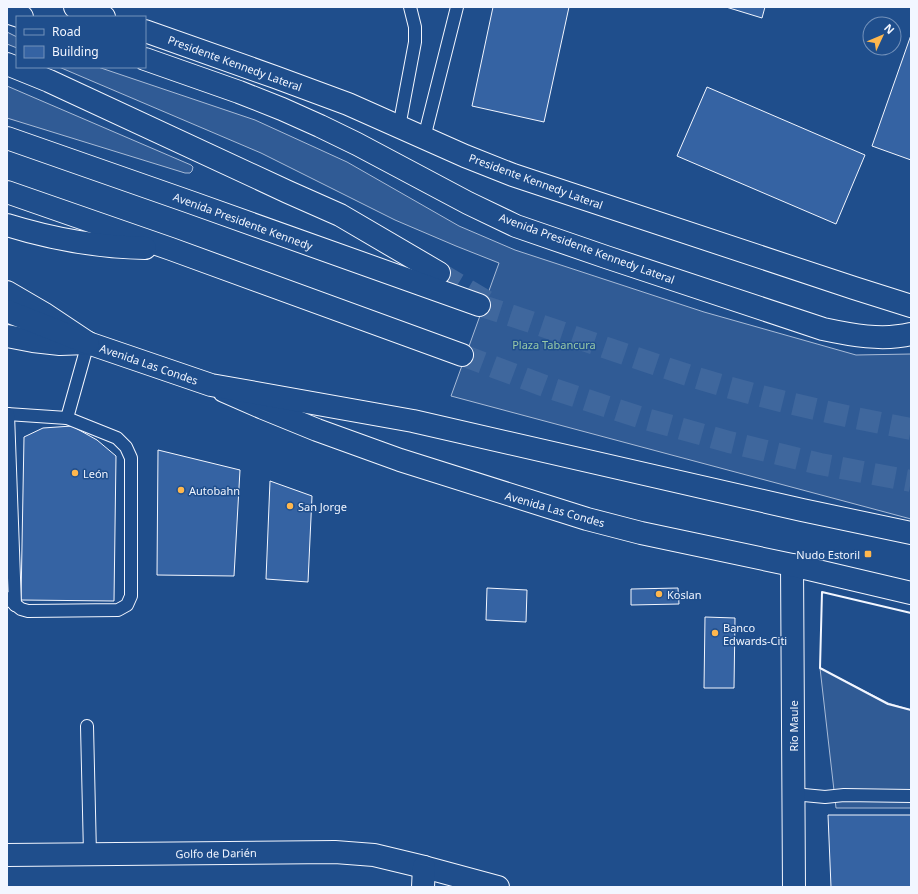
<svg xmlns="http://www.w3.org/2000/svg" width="918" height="894" font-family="'Noto Sans',sans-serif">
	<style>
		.built { fill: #305b95; stroke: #a8bbd7 }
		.building { fill: #3563a3; stroke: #f2f6ff }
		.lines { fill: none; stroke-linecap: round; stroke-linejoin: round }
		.motorway-tunnel { stroke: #3f679d; stroke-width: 22; stroke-dasharray: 22 11; stroke-linecap: butt }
		.service-casing { stroke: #f2f6ff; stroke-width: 14 }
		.minor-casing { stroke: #f2f6ff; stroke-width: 24 }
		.tertiary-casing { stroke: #f2f6ff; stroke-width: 24 }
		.primary-casing { stroke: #f2f6ff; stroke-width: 24 }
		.motorway-casing { stroke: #f2f6ff; stroke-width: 24 }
		.service { stroke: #1f4e8c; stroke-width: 12 }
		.minor { stroke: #1f4e8c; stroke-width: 22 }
		.tertiary { stroke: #1f4e8c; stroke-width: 22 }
		.primary { stroke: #1f4e8c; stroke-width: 22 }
		.motorway { stroke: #1f4e8c; stroke-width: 22 }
		.wall { stroke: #f2f6ff; stroke-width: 2 }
		.poi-dot { fill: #ffb74d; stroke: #1f4e8c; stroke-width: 1.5 }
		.labels { text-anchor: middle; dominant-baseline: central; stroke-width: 3; stroke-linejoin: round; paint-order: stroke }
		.street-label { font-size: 11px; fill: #f2f6ff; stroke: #1f4e8c }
		.park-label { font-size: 11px; fill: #97c8a6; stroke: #1f4e8c }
		.poi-label { font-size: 11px; fill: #f2f6ff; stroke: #1f4e8c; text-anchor: start }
	</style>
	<rect width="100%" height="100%" fill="#1f4e8c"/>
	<g class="built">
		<polygon points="7,32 17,37 17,48 7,44"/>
		<polygon points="59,67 98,67 255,120 347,162 459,226 515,250 704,312 856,355 911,354 911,519 451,396 499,263 456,246 395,220 261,153"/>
		<polygon points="7,86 191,165 193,167 192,171 190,173 185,173 7,118"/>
		<polygon points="820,668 888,703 911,710 911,808 836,808"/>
	</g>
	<g class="building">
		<polygon points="493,7 569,7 544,122 472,106"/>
		<polygon points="726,7 765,7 762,18"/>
		<polygon points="911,35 911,160 872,146"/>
		<polygon points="707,87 865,155 836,224 677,156"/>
		<polygon points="72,426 97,440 116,456 114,601 21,600 24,437 43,428"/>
		<polygon points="158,450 240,470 234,576 157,575"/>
		<polygon points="270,481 312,496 308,582 266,579"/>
		<polygon points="487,588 527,590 526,622 486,620"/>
		<polygon points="678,588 679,604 631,605 631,589"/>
		<polygon points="705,617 735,618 734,688 704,688"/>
		<polygon points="828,815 911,815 911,887 831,887"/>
	</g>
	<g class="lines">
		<g class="motorway-tunnel">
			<polyline points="439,273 491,304"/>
			<path d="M 479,305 C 551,328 622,354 694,377 C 765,399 838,415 911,429"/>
			<polyline points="462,355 550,388 639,417 729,442 820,464 911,481"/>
		</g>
		<g class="service-casing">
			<g id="service">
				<polyline points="399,127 415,42 415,27 410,7"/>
				<polyline points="424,138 457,7"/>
				<polyline points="7,414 67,418 117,438 126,447 131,458 131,596 127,605 118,610 28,611 21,609 7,598"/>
				<polyline points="8,414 15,605"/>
				<polyline points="67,418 88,343"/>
				<polyline points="87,726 90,854"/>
				<polyline points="793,794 825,797 844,795 911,796"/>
			</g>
		</g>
		<g class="minor-casing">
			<g id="minor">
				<polyline points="75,7 104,17"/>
				<polyline points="145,31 275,77 348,104 465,156 513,175 854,288 911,306"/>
				<polyline points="792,565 794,887"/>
				<polyline points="7,855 335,852 374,855 424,867 498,887"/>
				<polyline points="423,887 424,867"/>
			</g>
		</g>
		<g class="tertiary-casing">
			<g id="tertiary">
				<polyline points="7,336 33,341 60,344 88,343"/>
				<polyline points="224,391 263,408 317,430 400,460 587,519 641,533 792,565 911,593"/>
			</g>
		</g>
		<g class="primary-casing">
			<g id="primary">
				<polyline points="7,12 22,17"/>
				<path d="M 145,59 L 239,92 L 282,109 L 320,126 L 357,144 L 468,203 L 516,226 L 606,257 L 823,329 C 851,335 882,341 911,334"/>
				<polyline points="7,292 43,313 88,343 211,385 413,421 802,510 911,533"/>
			</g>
		</g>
		<g class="motorway-casing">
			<g id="motorway">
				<polyline points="7,64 49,81 288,192 340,215 439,273"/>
				<polyline points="7,138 190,202 479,305"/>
				<polyline points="7,192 171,249 462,355"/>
				<path d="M 7,225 C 52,239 98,247 145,248"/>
				<polyline points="7,311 88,343"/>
			</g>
		</g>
		<use href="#service" class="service"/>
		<use href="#minor" class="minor"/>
		<use href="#tertiary" class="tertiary"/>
		<use href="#primary" class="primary"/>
		<use href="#motorway" class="motorway"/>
		<polyline class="wall" points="911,613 822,592 820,668 888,704 911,710"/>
	</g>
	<g class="poi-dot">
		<circle cx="75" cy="473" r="4"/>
		<circle cx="181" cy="490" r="4"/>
		<circle cx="290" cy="506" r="4"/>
		<rect x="864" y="550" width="8" height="8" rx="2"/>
		<circle cx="659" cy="594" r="4"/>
		<circle cx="715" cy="633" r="4"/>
	</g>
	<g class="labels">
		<g class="street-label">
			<text transform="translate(235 63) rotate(20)">Presidente Kennedy Lateral</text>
			<text transform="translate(536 181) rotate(20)">Presidente Kennedy Lateral</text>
			<text transform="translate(243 221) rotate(20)">Avenida Presidente Kennedy</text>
			<text transform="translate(587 248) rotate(20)">Avenida Presidente Kennedy Lateral</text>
			<text transform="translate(149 364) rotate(19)">Avenida Las Condes</text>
			<text transform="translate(555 509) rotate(16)">Avenida Las Condes</text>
			<text transform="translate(793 726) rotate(-90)">Río Maule</text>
			<text transform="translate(216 853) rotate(-1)">Golfo de Darién</text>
		</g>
		<g class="park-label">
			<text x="554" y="344">Plaza Tabancura</text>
		</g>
		<g class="poi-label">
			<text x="83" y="473">León</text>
			<text x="189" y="490">Autobahn</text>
			<text x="298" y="506">San Jorge</text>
			<text x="860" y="554" text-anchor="end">Nudo Estoril</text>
			<text x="667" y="594">Koslan</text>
			<text x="723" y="627">Banco<tspan x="723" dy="13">Edwards-Citi</tspan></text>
		</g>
	</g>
	<rect width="918" height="894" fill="none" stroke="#f2f6ff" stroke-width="16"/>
	<rect x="16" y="16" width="130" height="52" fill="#1f4e8c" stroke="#7391ba"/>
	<rect x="24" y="29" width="20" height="6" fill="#1f4e8c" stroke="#7391ba"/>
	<text x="52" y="36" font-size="12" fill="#f2f6ff">Road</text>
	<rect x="24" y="46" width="20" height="12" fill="#3563a3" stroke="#7391ba"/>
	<text x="52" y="56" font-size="12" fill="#f2f6ff">Building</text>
	<g transform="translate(882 36) rotate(46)"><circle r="19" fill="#1f4e8c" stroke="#7391ba"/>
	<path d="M0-3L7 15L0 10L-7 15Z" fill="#ffb74d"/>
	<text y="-6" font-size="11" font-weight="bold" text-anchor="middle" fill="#f2f6ff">N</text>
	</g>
</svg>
